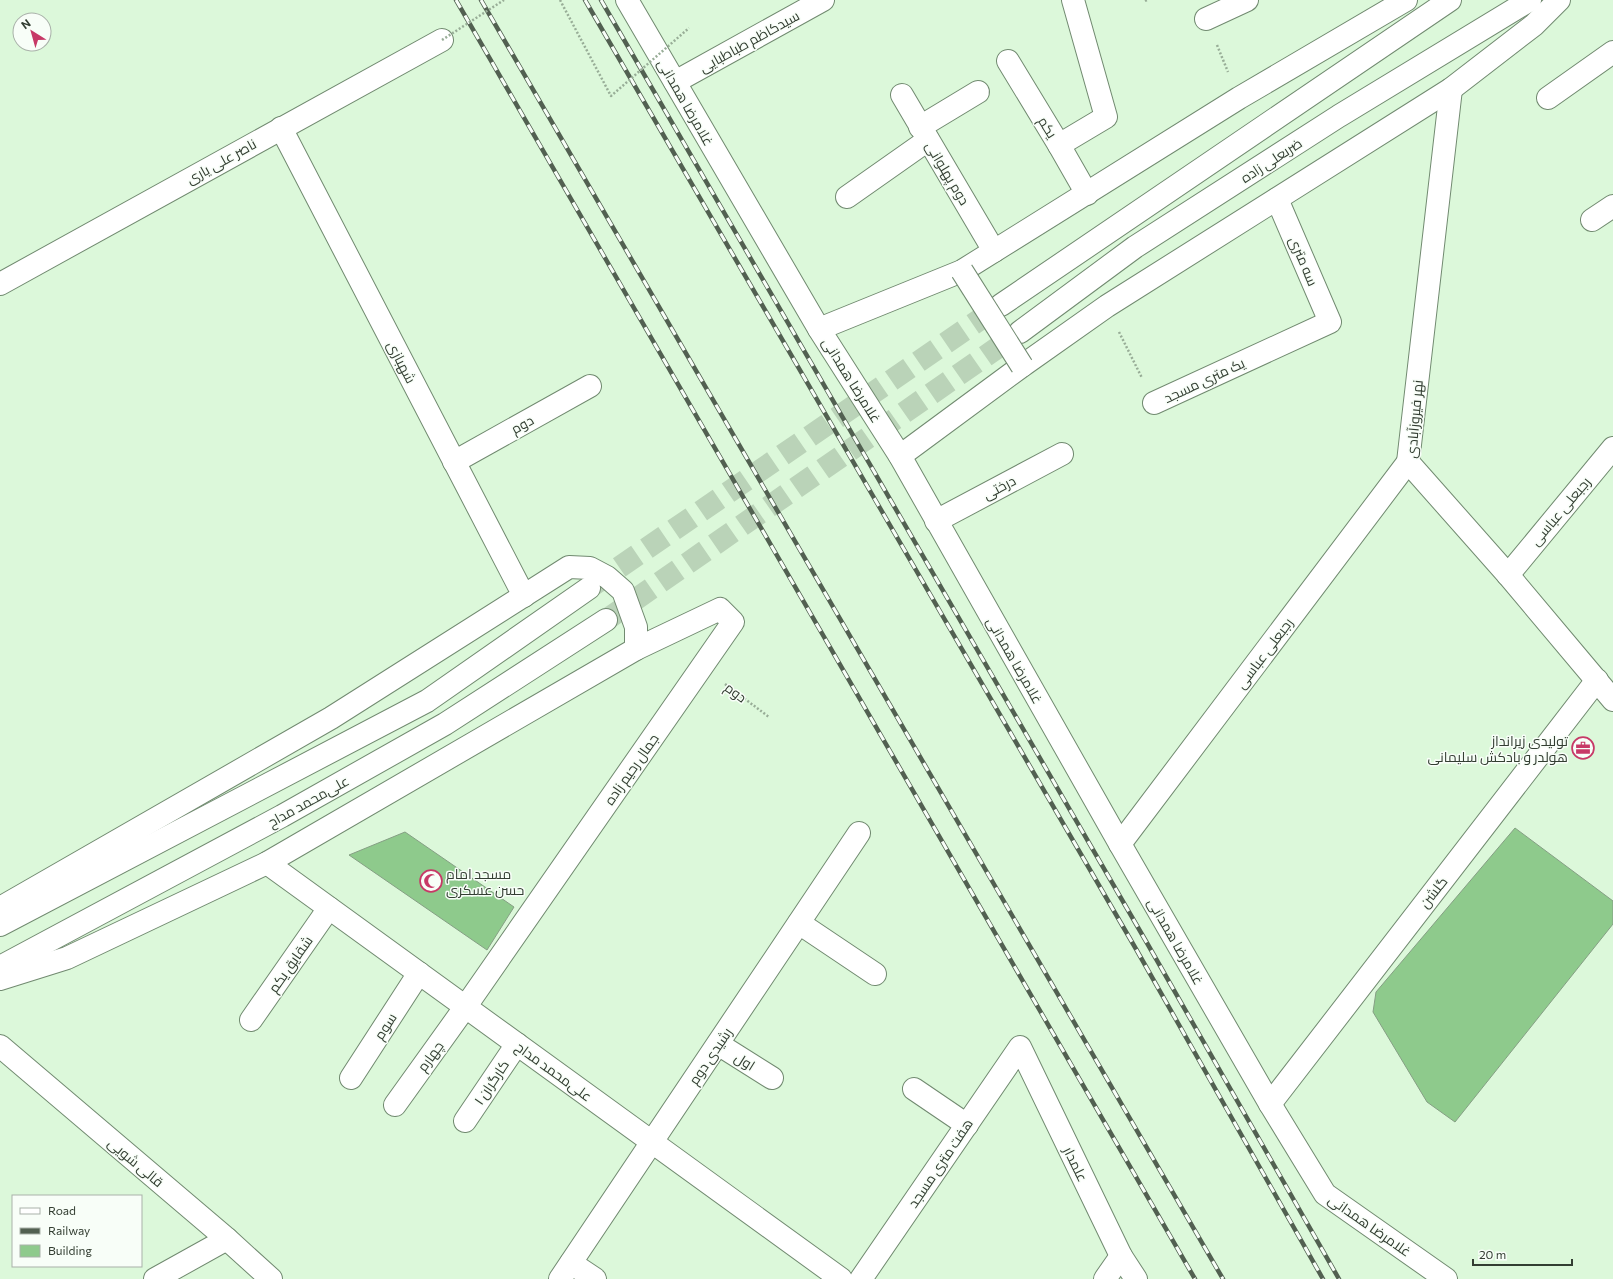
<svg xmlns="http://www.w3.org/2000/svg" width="1613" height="1279" font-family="Commissioner,Cairo,sans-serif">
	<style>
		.building { fill: #8eca8c; stroke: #859f84 }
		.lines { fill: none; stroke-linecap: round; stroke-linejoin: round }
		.secondary-tunnel { stroke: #bad3b8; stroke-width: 22; stroke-dasharray: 22 11; stroke-linecap: butt }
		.street-casing { stroke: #718a70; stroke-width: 24 }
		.secondary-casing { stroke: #718a70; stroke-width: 24 }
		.path { stroke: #98ad97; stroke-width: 2.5; stroke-dasharray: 2 2; stroke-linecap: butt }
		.street { stroke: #fff; stroke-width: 22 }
		.secondary { stroke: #fff; stroke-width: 22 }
		.rail-casing { stroke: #526051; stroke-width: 4.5 }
		.rail { stroke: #f8fef8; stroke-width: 3; stroke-dasharray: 9; stroke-linecap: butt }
		.secondary-bridge-casing { stroke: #718a70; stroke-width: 24; stroke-linecap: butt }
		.path-bridge { stroke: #98ad97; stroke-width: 2.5; stroke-dasharray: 2 2; stroke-linecap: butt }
		.secondary-bridge { stroke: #fff; stroke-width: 22 }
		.labels { text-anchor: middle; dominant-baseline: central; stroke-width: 3; stroke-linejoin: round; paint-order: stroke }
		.street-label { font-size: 14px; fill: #333e32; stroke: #f8fef8 }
		.poi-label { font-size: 14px; fill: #333e32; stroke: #f8fef8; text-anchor: end }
	</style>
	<rect width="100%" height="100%" fill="#dcf8da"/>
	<g class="building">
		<polygon points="1515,828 1613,901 1613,924 1455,1122 1427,1102 1373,1012 1376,992"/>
		<polygon points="405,832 514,907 487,950 349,855"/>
	</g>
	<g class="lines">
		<g class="secondary-tunnel">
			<polyline points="592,586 1001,305"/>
			<polyline points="606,620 1020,332"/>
		</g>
		<g class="street-casing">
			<g id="street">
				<polyline points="1206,19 1247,0"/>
				<polyline points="1008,61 1059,145 1087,194"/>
				<polyline points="675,82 823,0"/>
				<polyline points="902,95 994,251"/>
				<polyline points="1548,98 1613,52"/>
				<polyline points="920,127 978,92"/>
				<polyline points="281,128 524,596"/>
				<polyline points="1059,145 1106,117 1073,0"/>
				<polyline points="847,197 928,140"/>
				<polyline points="1592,220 1613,206"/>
				<polyline points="0,284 442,40"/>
				<polyline points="819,329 900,456 1120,844 1270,1104 1325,1194 1446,1279"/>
				<polyline points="1154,403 1330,322 1277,199"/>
				<polyline points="454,462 590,386"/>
				<polyline points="936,521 1062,454"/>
				<polyline points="1508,575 1613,448"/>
				<polyline points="1120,844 1408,462"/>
				<polyline points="267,863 841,1279"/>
				<polyline points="799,923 875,974"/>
				<polyline points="251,1020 329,908"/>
				<polyline points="718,1044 772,1078"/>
				<polyline points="0,1046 227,1239 271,1279"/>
				<polyline points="351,1078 419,973"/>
				<polyline points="914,1089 967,1125"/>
				<polyline points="1270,1104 1597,680"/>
				<polyline points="395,1105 466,1006 733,622 720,609 636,649"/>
				<polyline points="465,1121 517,1044"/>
				<polyline points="571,1263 595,1279"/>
				<polyline points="155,1279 227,1239"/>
				<polyline points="560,1279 859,833"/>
				<polyline points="861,1279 1020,1047 1121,1256 1136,1279"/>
				<polyline points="1105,1279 1121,1256"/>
			</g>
		</g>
		<g class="secondary-casing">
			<g id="secondary">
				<polyline points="627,0 819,329 962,271 1239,98 1406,0"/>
				<polyline points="1451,89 1408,462 1508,575 1613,700"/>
				<polyline points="1001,305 1450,0"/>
				<polyline points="1020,332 1135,247 1339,116 1530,0"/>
				<polyline points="900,456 1022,366 1107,306 1451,89 1534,25 1559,0"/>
				<polyline points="0,908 331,718 569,567 590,568 607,577 623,591 636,627 636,649 267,863 67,958 0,979"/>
				<polyline points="0,925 427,701 589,588"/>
				<polyline points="0,967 282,816 445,724 606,620"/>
			</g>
		</g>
		<g class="path">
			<polyline points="1145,1 1147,0"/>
			<polyline points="1217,45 1228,72"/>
			<polyline points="1119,332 1142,378"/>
			<polyline points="725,684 769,717"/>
		</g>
		<use href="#street" class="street"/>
		<use href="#secondary" class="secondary"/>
		<g class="rail-casing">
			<g id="rail">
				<polyline points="456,0 1195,1279"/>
				<polyline points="481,0 1223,1279"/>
				<polyline points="585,0 1136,949 1323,1279"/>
				<polyline points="601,0 1147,943 1339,1279"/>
			</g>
		</g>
		<use href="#rail" class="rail"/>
		<g class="secondary-bridge-casing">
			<polyline id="secondary-bridge" points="962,271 1022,366"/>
		</g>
		<g class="path-bridge">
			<polyline points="560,0 611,96 689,28"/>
			<polyline points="442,40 504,0"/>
		</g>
		<use href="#secondary-bridge" class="secondary-bridge"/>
	</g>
	<defs>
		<g id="office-ring" transform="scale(1.15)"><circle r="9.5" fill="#f8fef8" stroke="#c73967" stroke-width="1.5"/><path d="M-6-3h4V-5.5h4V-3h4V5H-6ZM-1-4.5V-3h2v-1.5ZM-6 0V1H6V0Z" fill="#c73967"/></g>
		<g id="mosque-ring" transform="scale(1.15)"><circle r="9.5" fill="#f8fef8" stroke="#c73967" stroke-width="1.5"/><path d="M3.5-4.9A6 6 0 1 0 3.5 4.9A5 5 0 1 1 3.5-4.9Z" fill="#c73967"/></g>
	</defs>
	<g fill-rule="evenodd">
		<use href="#office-ring" x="1583" y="748"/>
		<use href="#mosque-ring" x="431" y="881"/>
	</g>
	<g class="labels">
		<g class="street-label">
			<text transform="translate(749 41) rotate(-29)">سیدکاظم طباطبایی</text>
			<text transform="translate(686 102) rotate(60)">غلامرضا همدانی</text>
			<text transform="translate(1048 127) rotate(58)">یکم</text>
			<text transform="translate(1271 160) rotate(-33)">ضربعلی زاده</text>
			<text transform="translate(221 161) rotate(-29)">ناصر علی یاری</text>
			<text transform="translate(948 173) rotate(59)">دوم پهلوانی</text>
			<text transform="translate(1304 261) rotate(67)">سه متری</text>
			<text transform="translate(402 362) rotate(63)">شهبازی</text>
			<text transform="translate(852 380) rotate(58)">غلامرضا همدانی</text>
			<text transform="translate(1204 380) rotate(-25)">یک متری مسجد</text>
			<text transform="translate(1414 419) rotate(-85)">نهر فیروزآبادی</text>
			<text transform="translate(522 424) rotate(-29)">دوم</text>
			<text transform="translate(999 487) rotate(-28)">درختی</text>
			<text transform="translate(1560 511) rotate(-50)">رجبعلی عباسی</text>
			<text transform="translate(1264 653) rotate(-53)">رجبعلی عباسی</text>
			<text transform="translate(1015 660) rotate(60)">غلامرضا همدانی</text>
			<text transform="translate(736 692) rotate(37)">دوم</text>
			<text transform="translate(631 769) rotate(-55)">جمال رحیم زاده</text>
			<text transform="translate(308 801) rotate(-29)">علی‌محمد مداح</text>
			<text transform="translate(1433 892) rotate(-52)">گلشن</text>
			<text transform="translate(1176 941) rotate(60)">غلامرضا همدانی</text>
			<text transform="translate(290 964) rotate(-55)">شقایق یکم</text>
			<text transform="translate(385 1026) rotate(-57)">سوم</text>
			<text transform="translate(430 1056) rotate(-54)">چهارم</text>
			<text transform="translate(710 1056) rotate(-56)">رشیدی دوم</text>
			<text transform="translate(745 1061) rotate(32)">اول</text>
			<text transform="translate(554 1071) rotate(36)">علی‌محمد مداح</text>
			<text transform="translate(491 1082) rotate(-56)">کارگران ۱</text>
			<text transform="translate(136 1162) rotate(40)">قالی شویی</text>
			<text transform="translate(940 1163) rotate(-56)">هفت متری مسجد</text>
			<text transform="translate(1076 1164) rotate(64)">علمدار</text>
			<text transform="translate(1370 1225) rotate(35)">غلامرضا همدانی</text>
		</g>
		<g class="poi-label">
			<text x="1568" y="740">تولیدی زیرانداز<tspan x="1568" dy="16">هولدر و بادکش سلیمانی</tspan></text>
			<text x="446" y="873" text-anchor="start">مسجد امام<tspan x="446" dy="16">حسن عسکری</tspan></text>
		</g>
	</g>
	<rect x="12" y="1195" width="130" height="72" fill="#f8fef8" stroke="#a9b1a9"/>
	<rect x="20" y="1208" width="20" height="6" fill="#ffffff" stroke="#a9b1a9"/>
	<text x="48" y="1215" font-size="12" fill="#333e32">Road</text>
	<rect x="20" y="1228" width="20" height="6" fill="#526051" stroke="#a9b1a9"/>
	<text x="48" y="1235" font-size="12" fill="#333e32">Railway</text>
	<rect x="20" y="1245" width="20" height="12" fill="#8eca8c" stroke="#a9b1a9"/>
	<text x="48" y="1255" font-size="12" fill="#333e32">Building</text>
	<g transform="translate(32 32) rotate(323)"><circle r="19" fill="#f8fef8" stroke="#a9b1a9"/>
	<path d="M0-3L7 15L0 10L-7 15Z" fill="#c73967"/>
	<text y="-6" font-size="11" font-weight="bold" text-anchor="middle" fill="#333e32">N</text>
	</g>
	<path d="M1473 1259v6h99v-6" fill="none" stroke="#333e32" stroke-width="2"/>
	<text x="1479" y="1259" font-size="12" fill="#333e32" stroke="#f8fef8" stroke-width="3" paint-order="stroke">20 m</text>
</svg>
